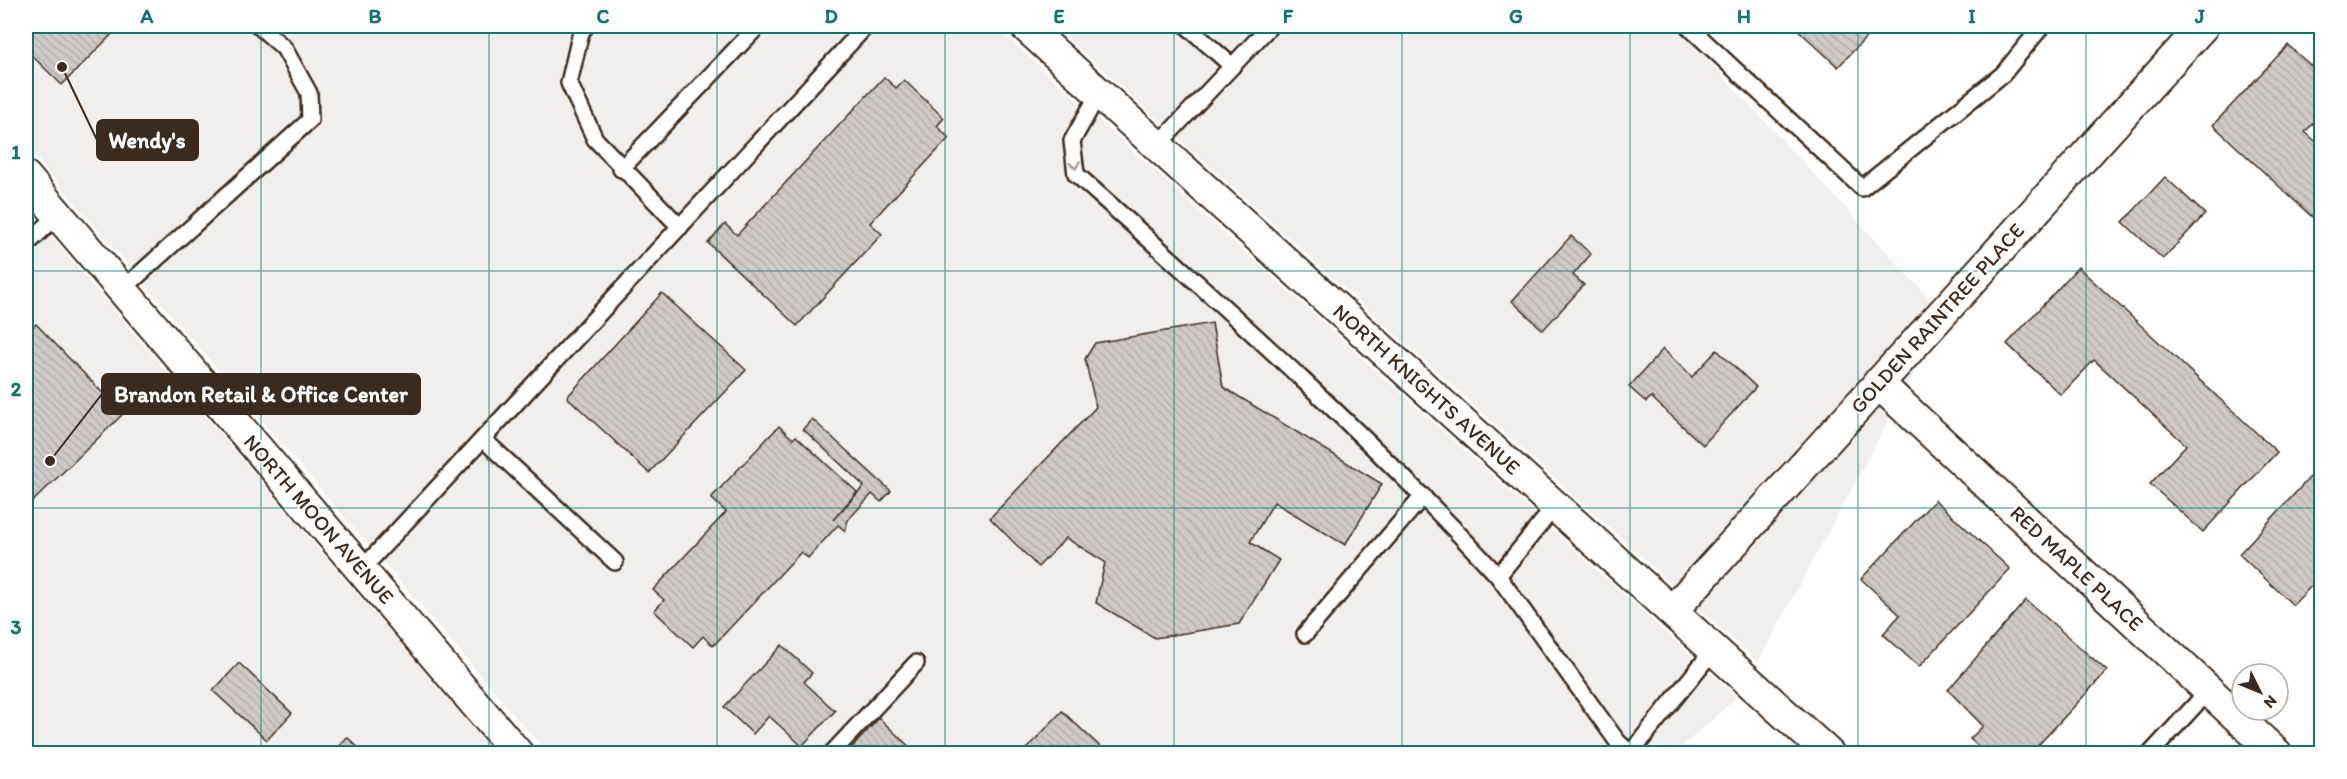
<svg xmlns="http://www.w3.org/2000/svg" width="2347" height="779" font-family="Itim,sans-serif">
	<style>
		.built { fill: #f1efee }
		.building { fill: url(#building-back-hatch); stroke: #3b2a1e; stroke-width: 1.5 }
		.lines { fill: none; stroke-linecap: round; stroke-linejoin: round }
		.lane-casing { stroke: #3b2a1e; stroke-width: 20 }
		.street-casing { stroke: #3b2a1e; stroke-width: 34 }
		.lane { stroke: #fff; stroke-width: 15 }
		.street { stroke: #fff; stroke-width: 30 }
		.oneway { stroke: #a79f9a }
		.grid { fill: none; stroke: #0f766e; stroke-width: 1.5; stroke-opacity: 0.55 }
		.labels { text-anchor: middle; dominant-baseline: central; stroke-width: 4.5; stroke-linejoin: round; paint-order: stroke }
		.street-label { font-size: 21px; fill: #3b2a1e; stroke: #fff }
		.leader { fill: none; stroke: #3b2a1e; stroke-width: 2 }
		.callout-dot { fill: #3b2a1e; stroke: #fff; stroke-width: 2 }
		.callout { fill: #3b2a1e; stroke: #3b2a1e; stroke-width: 2 }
		.callout-label { font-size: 22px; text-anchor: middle; font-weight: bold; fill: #fff }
		.neatline { fill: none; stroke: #0f766e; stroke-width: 2 }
		.grid-label { font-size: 20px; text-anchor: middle; font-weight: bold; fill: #0f766e }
	</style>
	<defs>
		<pattern id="building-back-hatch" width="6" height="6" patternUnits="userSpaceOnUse" patternTransform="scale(1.5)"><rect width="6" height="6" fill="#cfcac7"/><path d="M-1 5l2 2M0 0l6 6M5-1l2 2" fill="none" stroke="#b3aeaa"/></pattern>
	</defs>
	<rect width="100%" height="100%" fill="#fff"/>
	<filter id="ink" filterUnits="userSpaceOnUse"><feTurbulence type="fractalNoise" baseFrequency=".0167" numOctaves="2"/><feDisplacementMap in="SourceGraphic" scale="12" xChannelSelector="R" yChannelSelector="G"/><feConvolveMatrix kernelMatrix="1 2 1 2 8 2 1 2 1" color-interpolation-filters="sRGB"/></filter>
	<g filter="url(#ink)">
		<g class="built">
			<polygon points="26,26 995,26 1737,697 1674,754 547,753 26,146"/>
			<polygon points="1054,26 1676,26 1945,315 1758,662"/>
			<polygon points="26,208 494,753 26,753"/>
		</g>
		<g class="building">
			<polygon points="26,26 120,26 62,85 26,50"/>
			<polygon points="1794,26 1877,26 1838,67"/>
			<polygon points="2288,45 2322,76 2322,114 2305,132 2322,147 2322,226 2213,125"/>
			<polygon points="884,77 896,88 904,80 944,118 937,126 949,138 870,223 882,234 797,326 708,243 725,224 737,235"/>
			<polygon points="2165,177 2205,214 2163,259 2123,222"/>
			<polygon points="1571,236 1591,254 1573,275 1584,285 1543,330 1512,301"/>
			<polygon points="2078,267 2277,452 2203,532 2150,484 2186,445 2094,360 2061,395 2007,344"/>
			<polygon points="662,293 746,370 649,473 567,397"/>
			<polygon points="1212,323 1223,387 1382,484 1345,545 1274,502 1250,542 1279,560 1239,624 1155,638 1096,603 1105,562 1066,538 1038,567 990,518 1096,407 1085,359 1095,343"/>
			<polygon points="36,324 123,414 26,508 26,334"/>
			<polygon points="1663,349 1692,377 1717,350 1756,387 1703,445 1651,397 1646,402 1629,387"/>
			<polygon points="812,419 891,491 881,502 872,494 848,520 845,531 838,525 808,558 801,552 713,646 703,636 693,647 654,611 664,600 653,590 726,512 711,498 779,426 793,439 796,436 857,492 833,520 864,486 803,429"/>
			<polygon points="2310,477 2322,488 2322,575 2293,605 2239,554"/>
			<polygon points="1935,500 2010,569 1919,667 1883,634 1900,615 1861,579"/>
			<polygon points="2026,600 2107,671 2030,754 1986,754 1970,739 1983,726 1948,690"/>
			<polygon points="782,645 812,673 804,682 835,711 802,746 769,716 753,734 724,707"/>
			<polygon points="239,663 292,713 267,740 213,691"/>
			<polygon points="1062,711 1108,754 1022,754"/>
			<polygon points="879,718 917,754 846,754"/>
			<polygon points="347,737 365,754 332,754"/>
		</g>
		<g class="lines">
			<g class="lane-casing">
				<g id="lane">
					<polyline points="586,26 581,32 569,83 595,139 680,227"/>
					<polyline points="1187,26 1232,66"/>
					<polyline points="1688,26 1862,188 2003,74 2042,26"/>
					<path d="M 1099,93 L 1072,141 L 1076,174 C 1220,303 1367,433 1498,576"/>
					<polyline points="1157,146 1270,26"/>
					<polyline points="621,169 758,26"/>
					<polyline points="26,245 58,215"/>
					<polyline points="122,290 310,120 309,93 284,48 259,26"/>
					<polyline points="483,439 615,562"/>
					<polyline points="1556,505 1498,576 1617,741 1631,754"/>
					<polyline points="362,569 866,26"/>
					<polyline points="1305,634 1423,496"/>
					<polyline points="831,754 916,663"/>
					<polyline points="1630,754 1714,649"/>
					<polyline points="2150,754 2209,690"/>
				</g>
			</g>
			<g class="street-casing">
				<g id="street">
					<polyline points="1025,26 1829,754"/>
					<polyline points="26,177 518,754"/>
					<polyline points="1878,383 2277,754"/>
					<polyline points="1672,611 2203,26"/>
				</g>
			</g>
			<use href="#lane" class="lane"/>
			<use href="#street" class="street"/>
		</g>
		<defs><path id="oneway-chevron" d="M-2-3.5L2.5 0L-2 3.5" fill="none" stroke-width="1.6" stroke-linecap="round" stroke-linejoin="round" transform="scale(1.5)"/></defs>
		<use class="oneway" href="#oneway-chevron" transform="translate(1075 165) rotate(80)"/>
	</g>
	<path class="grid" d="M 261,26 L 261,754M 489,26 L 489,754M 717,26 L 717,754M 945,26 L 945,754M 1174,26 L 1174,754M 1402,26 L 1402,754M 1630,26 L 1630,754M 1858,26 L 1858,754M 2086,26 L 2086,754M 26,271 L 2322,271M 26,508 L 2322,508"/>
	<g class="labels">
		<g class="street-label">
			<text transform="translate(1937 318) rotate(-48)">GOLDEN RAINTREE PLACE</text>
			<text transform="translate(1427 389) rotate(42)">NORTH KNIGHTS AVENUE</text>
			<text transform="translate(319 519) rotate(49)">NORTH MOON AVENUE</text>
			<text transform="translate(2077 568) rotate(43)">RED MAPLE PLACE</text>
		</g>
	</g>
	<path class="leader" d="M62 67L97 140M50 461L102 394"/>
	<g class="callout-dot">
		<circle cx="62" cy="67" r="6"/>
		<circle cx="50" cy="461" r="6"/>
	</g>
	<g class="callout">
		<rect x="97" y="120" width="101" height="40" rx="6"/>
		<rect x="102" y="374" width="318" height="40" rx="6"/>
	</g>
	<g class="callout-label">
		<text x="147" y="148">Wendy's</text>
		<text x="261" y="402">Brandon Retail &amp; Office Center</text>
	</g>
	<rect width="2347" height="779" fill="none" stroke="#fff" stroke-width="66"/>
	<g transform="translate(2260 692) rotate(133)"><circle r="28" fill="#ffffff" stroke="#b1aaa5" stroke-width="1.5"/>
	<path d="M0-4.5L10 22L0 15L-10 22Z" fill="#3b2a1e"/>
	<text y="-9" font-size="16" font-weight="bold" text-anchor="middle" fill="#3b2a1e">N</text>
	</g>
	<rect x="33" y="33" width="2281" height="713" class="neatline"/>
	<g class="grid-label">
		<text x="147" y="23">A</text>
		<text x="375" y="23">B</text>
		<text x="603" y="23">C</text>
		<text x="831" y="23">D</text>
		<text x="1059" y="23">E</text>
		<text x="1288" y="23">F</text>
		<text x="1516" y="23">G</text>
		<text x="1744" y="23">H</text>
		<text x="1972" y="23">I</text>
		<text x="2200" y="23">J</text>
		<text x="16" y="159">1</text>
		<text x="16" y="396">2</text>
		<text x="16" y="634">3</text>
	</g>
</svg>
